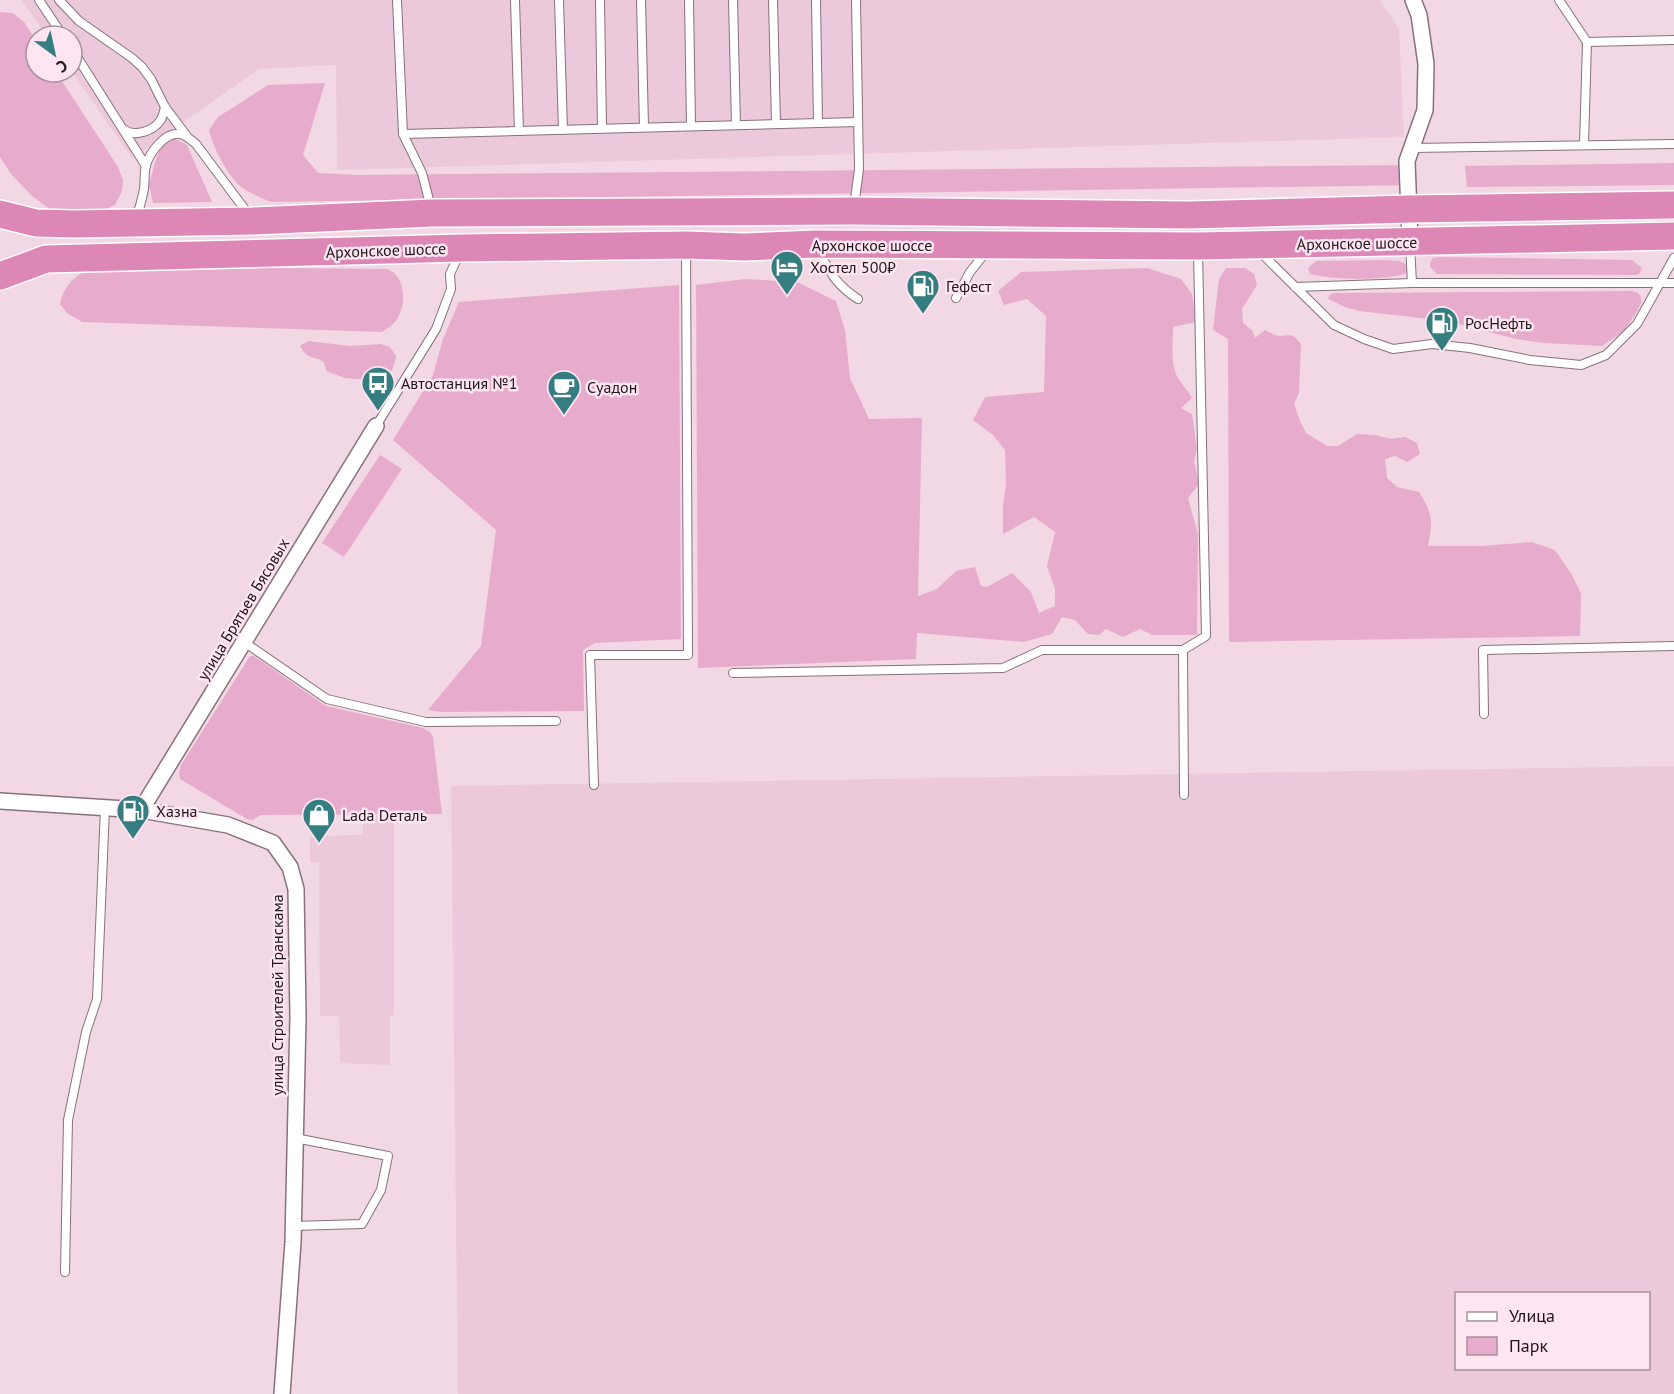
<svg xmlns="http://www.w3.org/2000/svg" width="1674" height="1394" font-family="'PT Sans',sans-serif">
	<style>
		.built { fill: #ebc9da; fill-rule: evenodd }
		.green { fill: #e7accb }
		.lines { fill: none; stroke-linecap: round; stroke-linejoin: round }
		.lane-casing { stroke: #88717d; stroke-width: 10 }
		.street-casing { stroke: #88717d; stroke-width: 18 }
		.highway-casing { stroke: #fff; stroke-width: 30 }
		.lane { stroke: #fff; stroke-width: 8 }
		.street { stroke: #fff; stroke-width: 15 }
		.highway { stroke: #dc87b6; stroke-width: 27 }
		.labels { text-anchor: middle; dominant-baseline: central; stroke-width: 5; stroke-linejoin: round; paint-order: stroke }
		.street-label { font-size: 16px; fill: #20171c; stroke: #ffe4f1 }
		.poi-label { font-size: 16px; fill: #20171c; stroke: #ffe4f1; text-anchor: start }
	</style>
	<rect width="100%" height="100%" fill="#f2d7e4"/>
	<g class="built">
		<polygon points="21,0 1380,0 1399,29 1404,137 337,170 336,65 259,69 132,158 72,72 72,36 47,36"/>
		<path d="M 1674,766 L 1674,1394 L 458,1394 L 451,786 ZM 1456,1294 L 1648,1294 L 1648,1368 L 1456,1368 Z"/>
		<polygon points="363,815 394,815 394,1015 390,1016 390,1065 340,1063 339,1016 320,1016 319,862 310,862 310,836 363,835"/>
	</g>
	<g class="green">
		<polygon points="0,12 13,13 24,22 36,41 36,72 56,72 118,167 123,180 122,191 115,205 95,214 51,210 32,196 11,174 0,157"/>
		<path d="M 325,83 L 303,155 L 318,173 L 357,175 L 1413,165 L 1413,185 L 271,202 C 262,198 252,194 244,189 C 229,179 213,148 209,130 L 218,117 L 268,85 Z"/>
		<polygon points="174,138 187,145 212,202 153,203 149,184 159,149"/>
		<polygon points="1674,163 1674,185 1467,187 1465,166"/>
		<polygon points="1440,257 1632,260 1642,268 1639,274 1635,275 1437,274 1430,267 1430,263 1433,258"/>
		<path d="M 1385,260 L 1399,261 L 1406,264 L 1407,273 C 1388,281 1331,280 1310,274 L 1308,268 L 1316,261 Z"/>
		<path d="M 96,266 L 387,269 C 387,269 395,273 395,274 C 407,286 405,311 394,323 C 390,327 386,329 382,332 L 82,322 L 67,313 L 60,304 C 65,282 77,274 96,266 Z"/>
		<path d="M 1147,268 L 1181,279 L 1192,294 L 1196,322 L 1173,327 C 1173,343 1170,364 1178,378 C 1182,385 1188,390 1192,398 L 1181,408 L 1192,414 L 1197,449 L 1194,461 L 1199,484 L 1188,498 L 1198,534 L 1197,635 L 1152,635 L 1140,629 L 1123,637 L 1106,629 L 1099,635 L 1088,634 L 1075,620 L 1062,617 L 1052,634 L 1024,642 L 917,633 L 916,659 L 698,668 L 696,285 L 745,279 L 797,282 L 836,301 L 845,330 L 850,378 L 869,419 L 922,418 L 918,596 L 937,589 L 956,571 L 975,567 L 981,586 L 987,587 L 1012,573 L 1031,592 L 1039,613 L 1055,606 L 1055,589 L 1047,566 L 1055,532 L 1034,517 L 1003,534 L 1003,507 L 1006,483 L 1005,450 L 993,435 L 973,420 L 985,397 L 1044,392 L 1046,316 L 1027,299 L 1004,305 L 998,291 L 1021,272 Z"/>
		<path d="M 1226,268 L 1245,268 L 1254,274 L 1257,285 L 1242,309 L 1243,323 L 1252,330 L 1255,338 L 1265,330 C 1269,332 1274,335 1279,336 C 1291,336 1291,332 1301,344 L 1299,393 L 1294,404 L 1300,421 L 1306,433 L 1327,446 L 1338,446 L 1357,434 L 1375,435 L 1391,439 L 1405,437 L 1417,443 L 1420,454 L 1407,462 L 1395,456 L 1385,459 L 1387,478 L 1397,487 L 1419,492 C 1433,514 1433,521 1428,546 L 1481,546 L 1531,542 L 1555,550 L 1572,575 L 1581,594 L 1580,636 L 1229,642 L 1228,339 L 1213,330 L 1219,279 Z"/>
		<polygon points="679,285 681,639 595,643 583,650 584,711 441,712 428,710 481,646 496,530 393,440 433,375 443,339 459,302"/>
		<polygon points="1632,291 1638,293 1641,297 1641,303 1636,313 1624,331 1602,346 1544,343 1516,339 1447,321 1359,311 1345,307 1328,299 1329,296 1333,293"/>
		<path d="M 308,341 L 350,346 L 381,344 L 390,347 L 396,356 C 395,366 391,373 384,380 L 357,379 L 345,378 L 326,371 C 325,356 317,361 307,355 C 304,353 302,349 300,346 Z"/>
		<polygon points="380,455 402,469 344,557 322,543"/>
		<polygon points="250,656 254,656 326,706 423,728 430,732 433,737 442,814 261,815 252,820 247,819 180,779 179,773 181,765"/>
	</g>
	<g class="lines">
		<g class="lane-casing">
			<g id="lane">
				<polyline points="39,0 63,36"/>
				<polyline points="59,0 79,21 132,58 142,67 151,79 165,107 186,135"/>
				<polyline points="397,0 403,134 422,173 431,208"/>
				<polyline points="515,0 519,131"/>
				<polyline points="559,0 563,130"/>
				<polyline points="600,0 602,128"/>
				<polyline points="641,0 644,127"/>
				<polyline points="689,0 691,126"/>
				<polyline points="733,0 736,125"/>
				<polyline points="773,0 776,124"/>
				<polyline points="816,0 818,123"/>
				<polyline points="1559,0 1587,42 1674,40"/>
				<polyline points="72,49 146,166"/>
				<path d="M 125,130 C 135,137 153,131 160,121 C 163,117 164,112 165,107"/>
				<polyline points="403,134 858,122"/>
				<polyline points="1584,145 1587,42"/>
				<polyline points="1412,148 1674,144"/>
				<polyline points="854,207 859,169 856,0"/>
				<path d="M 136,217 C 140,208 142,199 144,189 C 145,181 144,172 146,165 C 150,152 165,132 180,134 C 186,135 191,140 196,144 L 249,215"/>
				<polyline points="1410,245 1412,283"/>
				<path d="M 818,250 C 830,272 836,285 858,299"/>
				<polyline points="1259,251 1334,325 1364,339 1393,349 1432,344 1470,348 1530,360 1581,365 1606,355 1637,324 1674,258"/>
				<polyline points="1295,287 1412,283 1674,283"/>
				<polyline points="956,298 970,272 986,252"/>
				<polyline points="376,426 436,329 451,289 450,274 460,252"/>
				<polyline points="244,642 327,699 426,722 556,721"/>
				<polyline points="733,673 1003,668 1042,650 1183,650"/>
				<polyline points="1484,714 1483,650 1674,646"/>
				<polyline points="594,785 590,655 688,655 686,249"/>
				<polyline points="1184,795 1183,650 1206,636 1198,251"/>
				<polyline points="293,1226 362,1224 381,1190 388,1156 295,1138"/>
				<polyline points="65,1272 68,1120 86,1032 97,999 105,808"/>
			</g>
		</g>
		<g class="street-casing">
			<g id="street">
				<polyline points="1410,241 1407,161 1425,110 1426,64 1419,15 1413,0"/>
				<polyline points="0,801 141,810 228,825 273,843 290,867 296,889 298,1017 293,1242 282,1394"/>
				<polyline points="141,810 376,426"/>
			</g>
		</g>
		<g class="highway-casing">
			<g id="highway">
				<polyline points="0,214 36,223 74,224 253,221 432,213 853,211 1188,215 1410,209 1674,205"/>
				<polyline points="0,276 46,259 462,248 686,245 744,247 815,244 1198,246 1674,236"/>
			</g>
		</g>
		<use href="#lane" class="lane"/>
		<use href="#street" class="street"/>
		<use href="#highway" class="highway"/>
	</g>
	<defs>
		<g id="hotel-pin" transform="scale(1.725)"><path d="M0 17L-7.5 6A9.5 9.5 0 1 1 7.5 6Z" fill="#347d80" stroke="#ffe4f1"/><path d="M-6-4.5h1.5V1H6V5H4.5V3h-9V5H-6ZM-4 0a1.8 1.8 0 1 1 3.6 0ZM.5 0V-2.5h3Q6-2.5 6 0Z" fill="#fff"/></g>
		<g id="fuel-pin" transform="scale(1.725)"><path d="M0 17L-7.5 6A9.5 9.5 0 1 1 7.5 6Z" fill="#347d80" stroke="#ffe4f1"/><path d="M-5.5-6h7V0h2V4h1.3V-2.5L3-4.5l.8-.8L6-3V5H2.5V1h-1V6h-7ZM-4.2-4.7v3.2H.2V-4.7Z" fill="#fff"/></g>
		<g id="bus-pin" transform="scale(1.725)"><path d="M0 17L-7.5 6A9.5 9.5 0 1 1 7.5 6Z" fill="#347d80" stroke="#ffe4f1"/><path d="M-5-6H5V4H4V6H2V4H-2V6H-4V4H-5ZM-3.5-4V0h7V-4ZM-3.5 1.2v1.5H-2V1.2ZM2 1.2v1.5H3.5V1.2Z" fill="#fff"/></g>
		<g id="cafe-pin" transform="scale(1.725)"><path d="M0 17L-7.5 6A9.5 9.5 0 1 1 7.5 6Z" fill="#347d80" stroke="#ffe4f1"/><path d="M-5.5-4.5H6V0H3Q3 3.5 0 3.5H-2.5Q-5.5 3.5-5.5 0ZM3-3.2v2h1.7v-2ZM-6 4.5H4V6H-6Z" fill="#fff"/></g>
		<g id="shop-pin" transform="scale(1.725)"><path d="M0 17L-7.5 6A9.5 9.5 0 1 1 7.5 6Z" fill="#347d80" stroke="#ffe4f1"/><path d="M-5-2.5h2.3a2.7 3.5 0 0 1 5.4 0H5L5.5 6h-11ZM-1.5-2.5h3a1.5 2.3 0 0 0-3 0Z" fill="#fff"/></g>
	</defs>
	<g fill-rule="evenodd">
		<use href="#hotel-pin" x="787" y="267"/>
		<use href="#fuel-pin" x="923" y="286"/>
		<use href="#fuel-pin" x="1442" y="323"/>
		<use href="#bus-pin" x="378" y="383"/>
		<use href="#cafe-pin" x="564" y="387"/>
		<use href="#fuel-pin" x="133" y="811"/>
		<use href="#shop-pin" x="319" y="815"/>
	</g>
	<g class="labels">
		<g class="street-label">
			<text transform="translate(1357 243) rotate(-1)">Архонское шоссе</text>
			<text x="872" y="245">Архонское шоссе</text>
			<text transform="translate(386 250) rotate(-2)">Архонское шоссе</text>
			<text transform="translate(243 609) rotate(-59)">улица Брятьев Бясовых</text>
			<text transform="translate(277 995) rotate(-90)">улица Строителей Транскама</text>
		</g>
		<g class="poi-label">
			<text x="810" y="267">Хостел 500₽</text>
			<text x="946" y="286">Гефест</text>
			<text x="1465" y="323">РосНефть</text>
			<text x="401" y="383">Автостанция №1</text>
			<text x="587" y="387">Суадон</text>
			<text x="156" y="811">Хазна</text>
			<text x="342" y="815">Lada Dеталь</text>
		</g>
	</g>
	<rect x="1455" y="1292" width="195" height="78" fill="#ffe4f1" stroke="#a6929c" stroke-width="1.5"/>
	<rect x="1467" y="1312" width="30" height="9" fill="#ffffff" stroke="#a6929c" stroke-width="1.5"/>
	<text x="1509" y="1322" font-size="18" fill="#20171c">Улица</text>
	<rect x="1467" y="1337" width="30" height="18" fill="#e7accb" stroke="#a6929c" stroke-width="1.5"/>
	<text x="1509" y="1352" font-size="18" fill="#20171c">Парк</text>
	<g transform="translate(54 54) rotate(147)"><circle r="28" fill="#ffe4f1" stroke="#a6929c" stroke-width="1.5"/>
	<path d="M0-4.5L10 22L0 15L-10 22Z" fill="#347d80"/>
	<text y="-9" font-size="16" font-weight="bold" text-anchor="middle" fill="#20171c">С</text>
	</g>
</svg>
